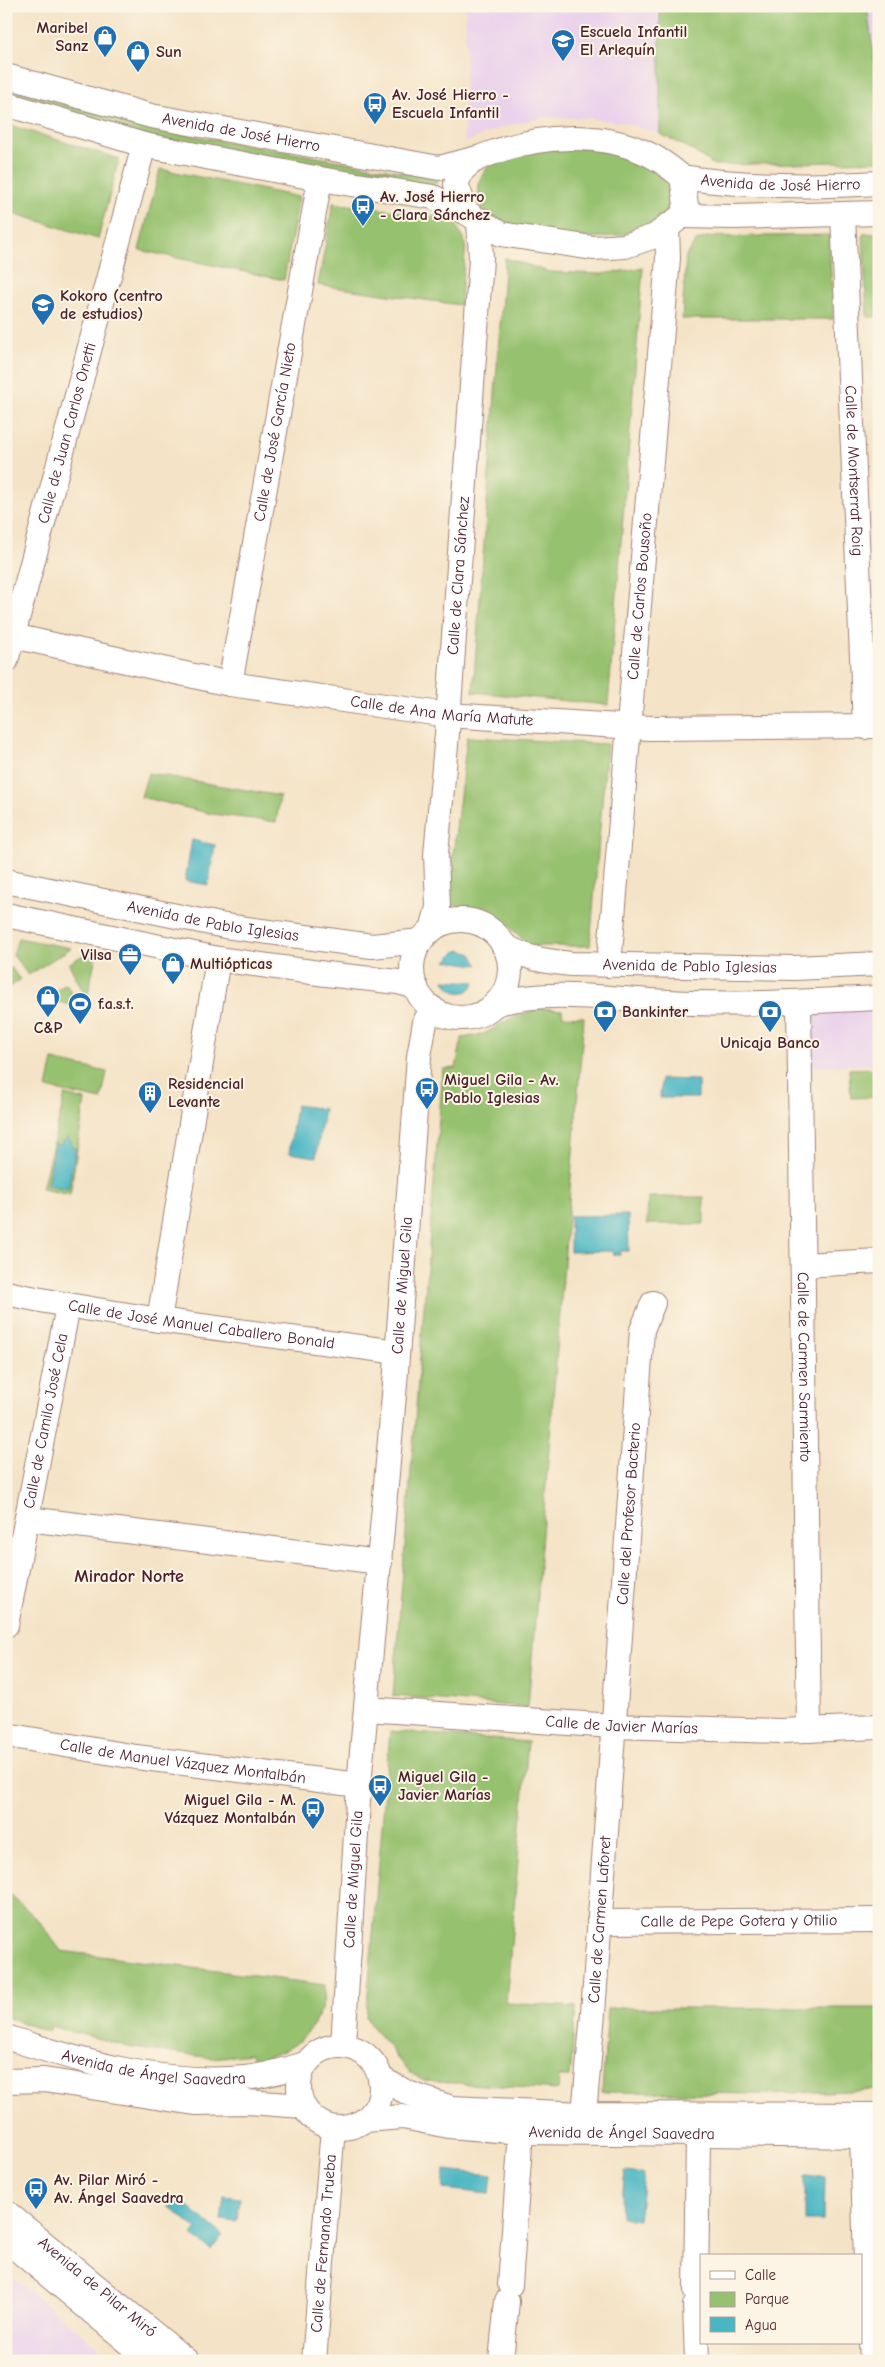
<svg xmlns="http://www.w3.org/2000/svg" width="885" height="2367" font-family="'Comic Neue',sans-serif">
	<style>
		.built { fill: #ead1ec }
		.green { fill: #96c16e; stroke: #70704c }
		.water { fill: #48b6c3; stroke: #496a77 }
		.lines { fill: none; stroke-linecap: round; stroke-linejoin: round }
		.minor-casing { stroke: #9f8178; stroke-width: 26 }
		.minor { stroke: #fff; stroke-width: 24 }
		.labels { text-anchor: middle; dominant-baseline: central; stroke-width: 4; stroke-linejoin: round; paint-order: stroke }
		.poi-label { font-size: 16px; font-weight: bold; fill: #4a1f2b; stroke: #fcf5e5; text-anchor: start }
		.street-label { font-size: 16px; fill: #4a1f2b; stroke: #fcf5e5 }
		.neighbourhood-label { font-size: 18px; font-weight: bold; fill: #4a1f2b; stroke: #fcf5e5 }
	</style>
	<rect width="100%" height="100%" fill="#fcf5e5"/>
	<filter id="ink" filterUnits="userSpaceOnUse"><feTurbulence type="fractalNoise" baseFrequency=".02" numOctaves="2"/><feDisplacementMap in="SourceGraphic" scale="10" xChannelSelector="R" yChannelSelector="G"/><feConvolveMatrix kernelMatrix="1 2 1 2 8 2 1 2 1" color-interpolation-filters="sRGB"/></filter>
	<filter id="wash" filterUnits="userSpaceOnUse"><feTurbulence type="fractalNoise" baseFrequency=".0096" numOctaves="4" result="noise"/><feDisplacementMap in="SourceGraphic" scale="20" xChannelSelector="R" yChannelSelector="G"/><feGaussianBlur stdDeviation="1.12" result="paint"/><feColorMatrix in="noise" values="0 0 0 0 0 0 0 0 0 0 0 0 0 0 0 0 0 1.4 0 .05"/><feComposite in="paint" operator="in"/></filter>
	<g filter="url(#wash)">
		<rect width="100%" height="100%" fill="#f4e3c6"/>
		<g class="built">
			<polygon points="466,6 660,6 660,134 625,123 587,118 544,117 502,127 464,143"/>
			<polygon points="867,6 879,6 879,96"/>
			<polygon points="879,998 879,1064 799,1067 799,1003"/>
			<polygon points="6,2272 115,2361 6,2361"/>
		</g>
		<g class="green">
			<polygon points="660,6 867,6 879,96 879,161 714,165 687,147 660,134"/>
			<polygon points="6,87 148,128 433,177 438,179 437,183 432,185 146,136 6,95"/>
			<polygon points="6,124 119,159 98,239 6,211"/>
			<path d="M 581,147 C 610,153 672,160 670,200 C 670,208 665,218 658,223 C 653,227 644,228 637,230 C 595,244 552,237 510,224 C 496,220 480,213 479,196 C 474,145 546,151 581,147 Z"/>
			<polygon points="160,169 299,197 284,280 139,250"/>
			<polygon points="333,203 441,217 455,222 466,244 460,305 318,285"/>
			<polygon points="879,233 879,317 867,317 863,234"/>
			<polygon points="829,235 833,319 682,319 686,256 696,241 707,237"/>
			<polygon points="505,258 550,272 601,274 643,268 608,705 473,692"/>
			<polygon points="467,737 607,744 590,946 530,946 501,919 481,907 447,905"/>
			<polygon points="148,773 280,796 276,822 212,814 141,797"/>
			<polygon points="18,938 71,948 28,975 13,955"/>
			<polygon points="86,953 96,955 87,999 69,964"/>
			<polygon points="11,967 20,980 6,989 6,980"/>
			<polygon points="66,984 81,1008 56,1001 50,994"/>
			<polygon points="542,1008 562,1010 563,1016 584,1017 528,1707 393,1696 443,1069 456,1068 462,1038 484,1034 513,1017"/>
			<polygon points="53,1060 107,1072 101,1100 47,1088"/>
			<polygon points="879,1068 879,1097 851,1098 849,1069"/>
			<polygon points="65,1095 85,1100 70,1195 42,1189"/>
			<polygon points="648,1197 704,1197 704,1224 647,1224"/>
			<path d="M 390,1731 L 528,1742 L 506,2003 L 576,2007 L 570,2077 L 559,2077 L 558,2090 L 424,2081 C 402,2069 402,2063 388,2045 C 379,2034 373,2031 366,2017 Z"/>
			<path d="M 6,1890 L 40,1922 L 61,1951 L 325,1985 C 326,2012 308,2040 283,2051 C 274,2055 263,2058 253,2061 L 251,2054 L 212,2058 L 133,2048 L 51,2026 L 49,2032 L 6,2017 Z"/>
			<polygon points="608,2008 879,2008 879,2090 767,2094 602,2092"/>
		</g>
		<g class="water">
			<polygon points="192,840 215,845 208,885 185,881"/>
			<polygon points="461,950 472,954 478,965 446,961 455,952"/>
			<path d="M 444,980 L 475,982 C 468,998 451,995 444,980 Z"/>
			<polygon points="661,1079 698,1080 698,1098 660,1098"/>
			<polygon points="296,1105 324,1109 316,1157 289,1153"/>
			<polygon points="67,1138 71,1141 72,1147 76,1148 68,1189 47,1185 55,1144 60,1145"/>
			<polygon points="628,1215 629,1251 620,1251 620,1255 614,1255 613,1251 570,1252 570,1216"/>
			<polygon points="445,2170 492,2175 490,2194 443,2189"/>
			<polygon points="625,2172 644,2174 639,2220 620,2218"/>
			<polygon points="805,2176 825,2176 824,2221 805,2221"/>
			<polygon points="175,2196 223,2235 211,2250 192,2235 197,2229 168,2206"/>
			<polygon points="224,2196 240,2198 237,2222 221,2220"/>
		</g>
	</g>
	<g filter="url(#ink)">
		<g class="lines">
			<g class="minor-casing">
				<g id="minor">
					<path id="s1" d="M 6,76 L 151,116 L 439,168 L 477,158"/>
					<path d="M 6,104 L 144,145 L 320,179 L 433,197 L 467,213 L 501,234 L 593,248 L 625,246 L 655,236 L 682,216 L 686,205 L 682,177 C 670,167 658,158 644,152 C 598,132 541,135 495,152 C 483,156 471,160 463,170 C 460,174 458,180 456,184 L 467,213"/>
					<path id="s2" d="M 682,177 C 747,187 813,187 879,183"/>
					<path id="s3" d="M 843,215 L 865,727"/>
					<polyline points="682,216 733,217 879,213"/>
					<path id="s4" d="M 13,636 L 230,684 L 448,715 L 650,728 L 879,726"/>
					<path id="s5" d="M 6,661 L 144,145"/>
					<path id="s6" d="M 230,684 L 320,179"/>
					<path id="s7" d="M 6,881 L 225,926 L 372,946 L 421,941"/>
					<polyline points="6,915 218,959 326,974 398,982 416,987"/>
					<circle cx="461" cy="969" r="49"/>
					<path id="s8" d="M 432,930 L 438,907 L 436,854 L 447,734 L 481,259 L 479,220"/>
					<path id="s9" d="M 503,945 C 528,959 543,961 571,964 L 795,968 L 879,964"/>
					<path id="s10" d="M 609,965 L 668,258 L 667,226"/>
					<path id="s11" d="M 799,1003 L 809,1730"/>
					<path d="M 495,1004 C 552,988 611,1000 669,1002 C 739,1006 809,1001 879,998"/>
					<polyline points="803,1265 879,1261"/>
					<path id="s12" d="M 6,1293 C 135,1320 266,1334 397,1352"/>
					<polyline points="159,1320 218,959"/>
					<polyline points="28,1519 380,1562"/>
					<path id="s13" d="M 6,1625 L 68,1306"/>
					<path id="s14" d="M 366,1709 L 613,1726 L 780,1731 L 879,1727"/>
					<path id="s15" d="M 6,1735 L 136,1757 L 359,1785"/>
					<path id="s16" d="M 599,1922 L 879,1920"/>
					<path id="s17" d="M 6,2037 C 82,2062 165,2086 245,2078 C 266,2076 285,2070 305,2064"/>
					<path id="s18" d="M 343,2045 L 359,1785 L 395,1384 L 419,1056 L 425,1022 L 432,1008"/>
					<circle cx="340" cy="2087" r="41"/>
					<polyline points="380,2078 408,2093 452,2108 584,2114 879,2115"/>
					<polyline points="6,2081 44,2080 195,2103 247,2102 303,2106"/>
					<path id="s19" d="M 584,2114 L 593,2013 L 642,1330 L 653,1303"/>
					<path id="s20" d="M 365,2120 L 403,2117 L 449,2126 L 521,2132 L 879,2136"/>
					<polyline points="862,2136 867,2293"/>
					<path id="s21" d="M 6,2212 L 187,2361"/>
					<polyline points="6,2240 151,2361"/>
					<polyline points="510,2285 521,2132"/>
					<polyline points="696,2292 698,2135"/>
					<polyline points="869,2305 872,2361"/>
					<polyline points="695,2306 697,2361"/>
					<path id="s22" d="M 314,2361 L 333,2128"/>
					<polyline points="501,2361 507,2301"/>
				</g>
			</g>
			<use href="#minor" class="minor"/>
		</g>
	</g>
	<defs>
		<g id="shop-pin" transform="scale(1.25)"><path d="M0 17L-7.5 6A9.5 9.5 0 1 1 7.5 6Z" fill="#1f6fb2" stroke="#fcf5e5"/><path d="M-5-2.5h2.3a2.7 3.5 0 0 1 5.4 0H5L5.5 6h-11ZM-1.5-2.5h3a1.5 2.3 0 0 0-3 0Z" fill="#fff"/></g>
		<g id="school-pin" transform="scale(1.25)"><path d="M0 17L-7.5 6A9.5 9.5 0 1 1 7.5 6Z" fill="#1f6fb2" stroke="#fcf5e5"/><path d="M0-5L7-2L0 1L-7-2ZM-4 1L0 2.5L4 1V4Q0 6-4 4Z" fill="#fff"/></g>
		<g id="bus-pin" transform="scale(1.25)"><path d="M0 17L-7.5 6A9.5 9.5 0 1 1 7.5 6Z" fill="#1f6fb2" stroke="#fcf5e5"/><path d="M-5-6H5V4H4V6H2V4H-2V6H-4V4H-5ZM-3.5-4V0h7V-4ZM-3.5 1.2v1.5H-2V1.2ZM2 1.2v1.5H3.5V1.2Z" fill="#fff"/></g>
		<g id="office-pin" transform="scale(1.25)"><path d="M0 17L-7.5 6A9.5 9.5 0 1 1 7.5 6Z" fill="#1f6fb2" stroke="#fcf5e5"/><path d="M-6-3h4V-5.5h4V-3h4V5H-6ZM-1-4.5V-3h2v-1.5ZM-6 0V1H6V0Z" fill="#fff"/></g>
		<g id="stadium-pin" transform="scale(1.25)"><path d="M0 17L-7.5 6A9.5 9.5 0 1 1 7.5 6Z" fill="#1f6fb2" stroke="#fcf5e5"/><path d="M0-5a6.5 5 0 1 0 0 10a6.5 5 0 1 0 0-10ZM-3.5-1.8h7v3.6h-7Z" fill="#fff"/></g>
		<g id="bank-pin" transform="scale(1.25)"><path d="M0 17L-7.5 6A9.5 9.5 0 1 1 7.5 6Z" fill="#1f6fb2" stroke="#fcf5e5"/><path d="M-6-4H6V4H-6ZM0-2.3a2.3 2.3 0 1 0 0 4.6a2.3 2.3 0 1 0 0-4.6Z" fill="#fff"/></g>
		<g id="building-pin" transform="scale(1.25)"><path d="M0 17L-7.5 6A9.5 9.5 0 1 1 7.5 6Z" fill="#1f6fb2" stroke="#fcf5e5"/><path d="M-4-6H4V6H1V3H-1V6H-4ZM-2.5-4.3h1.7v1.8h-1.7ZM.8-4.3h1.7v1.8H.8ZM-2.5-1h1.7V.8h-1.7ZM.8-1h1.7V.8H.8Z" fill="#fff"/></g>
	</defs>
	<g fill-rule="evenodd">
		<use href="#shop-pin" x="105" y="37"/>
		<use href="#school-pin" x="563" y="41"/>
		<use href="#shop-pin" x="138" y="52"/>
		<use href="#bus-pin" x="375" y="104"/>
		<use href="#bus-pin" x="363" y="206"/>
		<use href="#school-pin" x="43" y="305"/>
		<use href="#office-pin" x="130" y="955"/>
		<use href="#shop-pin" x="173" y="964"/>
		<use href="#shop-pin" x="48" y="997"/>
		<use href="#stadium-pin" x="80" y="1004"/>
		<use href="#bank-pin" x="605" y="1012"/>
		<use href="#bank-pin" x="770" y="1012"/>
		<use href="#bus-pin" x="427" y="1089"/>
		<use href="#building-pin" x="150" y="1093"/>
		<use href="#bus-pin" x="380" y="1786"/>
		<use href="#bus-pin" x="313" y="1809"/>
		<use href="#bus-pin" x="36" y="2189"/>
	</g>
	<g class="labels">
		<g class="poi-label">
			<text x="88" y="28" text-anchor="end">Maribel<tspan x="88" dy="18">Sanz</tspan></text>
			<text x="580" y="32">Escuela Infantil<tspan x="580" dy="18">El Arlequín</tspan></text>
			<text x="156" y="52">Sun</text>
			<text x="392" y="95">Av. José Hierro -<tspan x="392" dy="18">Escuela Infantil</tspan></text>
			<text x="380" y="197">Av. José Hierro<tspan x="380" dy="18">- Clara Sánchez</tspan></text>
			<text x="60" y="296">Kokoro (centro<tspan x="60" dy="18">de estudios)</tspan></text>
			<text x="112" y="955" text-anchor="end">Vilsa</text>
			<text x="190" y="964">Multiópticas</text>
			<text x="98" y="1004">f.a.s.t.</text>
			<text x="622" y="1012">Bankinter</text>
			<text x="48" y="1028" text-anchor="middle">C&amp;P</text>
			<text x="770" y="1043" text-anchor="middle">Unicaja Banco</text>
			<text x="444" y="1080">Miguel Gila - Av.<tspan x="444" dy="18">Pablo Iglesias</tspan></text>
			<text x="168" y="1084">Residencial<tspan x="168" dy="18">Levante</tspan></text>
			<text x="398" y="1777">Miguel Gila -<tspan x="398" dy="18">Javier Marías</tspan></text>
			<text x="296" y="1800" text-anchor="end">Miguel Gila - M.<tspan x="296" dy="18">Vázquez Montalbán</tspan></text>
			<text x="54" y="2180">Av. Pilar Miró -<tspan x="54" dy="18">Av. Ángel Saavedra</tspan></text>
		</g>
		<g class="street-label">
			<text stroke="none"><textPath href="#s1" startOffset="242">Avenida de José Hierro</textPath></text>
			<text stroke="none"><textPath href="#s2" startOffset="99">Avenida de José Hierro</textPath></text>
			<text stroke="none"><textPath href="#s5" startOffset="236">Calle de Juan Carlos Onetti</textPath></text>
			<text stroke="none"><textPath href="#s6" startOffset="256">Calle de José García Nieto</textPath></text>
			<text stroke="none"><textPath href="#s3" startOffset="256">Calle de Montserrat Roig</textPath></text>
			<text stroke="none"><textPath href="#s8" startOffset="356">Calle de Clara Sánchez</textPath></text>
			<text stroke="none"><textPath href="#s10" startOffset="370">Calle de Carlos Bousoño</textPath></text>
			<text stroke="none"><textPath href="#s4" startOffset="436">Calle de Ana María Matute</textPath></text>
			<text stroke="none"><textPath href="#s7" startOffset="211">Avenida de Pablo Iglesias</textPath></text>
			<text stroke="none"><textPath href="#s9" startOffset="190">Avenida de Pablo Iglesias</textPath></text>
			<text stroke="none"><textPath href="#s18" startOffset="762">Calle de Miguel Gila</textPath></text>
			<text stroke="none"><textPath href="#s12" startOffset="198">Calle de José Manuel Caballero Bonald</textPath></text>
			<text stroke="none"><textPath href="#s11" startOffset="364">Calle de Carmen Sarmiento</textPath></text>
			<text stroke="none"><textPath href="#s13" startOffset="208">Calle de Camilo José Cela</textPath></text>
			<text stroke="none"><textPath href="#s19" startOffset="602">Calle del Profesor Bacterio</textPath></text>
			<text stroke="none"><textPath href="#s14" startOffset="256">Calle de Javier Marías</textPath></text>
			<text stroke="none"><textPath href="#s15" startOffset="179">Calle de Manuel Vázquez Montalbán</textPath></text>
			<text stroke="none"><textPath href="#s18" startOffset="166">Calle de Miguel Gila</textPath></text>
			<text stroke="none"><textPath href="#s19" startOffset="195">Calle de Carmen Laforet</textPath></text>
			<text stroke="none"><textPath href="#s16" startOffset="140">Calle de Pepe Gotera y Otilio</textPath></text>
			<text stroke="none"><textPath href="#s17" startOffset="152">Avenida de Ángel Saavedra</textPath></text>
			<text stroke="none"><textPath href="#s20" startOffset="258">Avenida de Ángel Saavedra</textPath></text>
			<text stroke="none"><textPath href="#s22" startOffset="118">Calle de Fernando Trueba</textPath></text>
			<text stroke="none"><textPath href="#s21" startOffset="118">Avenida de Pilar Miró</textPath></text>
		</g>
		<g class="neighbourhood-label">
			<text x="129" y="1576">Mirador Norte</text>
		</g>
	</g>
	<rect width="885" height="2367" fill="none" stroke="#fcf5e5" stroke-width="25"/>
	<rect x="700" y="2254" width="162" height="90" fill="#fcf5e5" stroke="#b59f9b"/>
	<rect x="710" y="2271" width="25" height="8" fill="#ffffff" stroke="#b59f9b"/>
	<text x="745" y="2280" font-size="15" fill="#4a1f2b">Calle</text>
	<rect x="710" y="2292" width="25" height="15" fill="#96c16e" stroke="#b59f9b"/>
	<text x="745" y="2304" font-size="15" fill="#4a1f2b">Parque</text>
	<rect x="710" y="2317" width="25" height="15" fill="#48b6c3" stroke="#b59f9b"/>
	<text x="745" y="2330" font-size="15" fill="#4a1f2b">Agua</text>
</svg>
